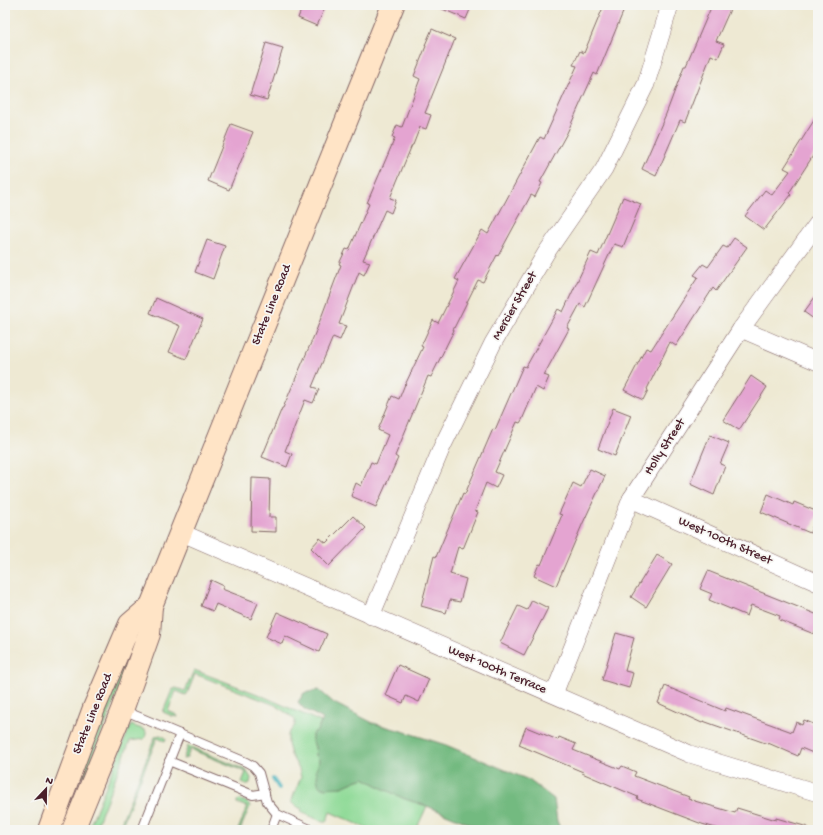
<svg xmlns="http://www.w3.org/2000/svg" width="823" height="835" font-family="'Gochi Hand',sans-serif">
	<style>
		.green { fill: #8fda97; stroke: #6c7c61 }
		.forest { fill: #73ba80; stroke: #5e6c56 }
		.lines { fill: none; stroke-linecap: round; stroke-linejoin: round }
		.stream { stroke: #41b0bb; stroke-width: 4 }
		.building { fill: #e4a4d1 }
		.service-casing { stroke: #836666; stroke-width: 10 }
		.minor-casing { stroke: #836666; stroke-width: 18 }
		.secondary-casing { stroke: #836666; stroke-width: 24 }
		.service { stroke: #fff; stroke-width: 8 }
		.minor { stroke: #fff; stroke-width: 17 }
		.secondary { stroke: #ffe4c6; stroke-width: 22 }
		.labels { text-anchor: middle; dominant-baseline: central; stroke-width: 3.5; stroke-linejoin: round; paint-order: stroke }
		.street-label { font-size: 13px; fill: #4a1f2b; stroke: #f6f6f2 }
	</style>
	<rect width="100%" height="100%" fill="#f6f6f2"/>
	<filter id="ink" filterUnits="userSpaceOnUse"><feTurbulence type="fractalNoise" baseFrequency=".025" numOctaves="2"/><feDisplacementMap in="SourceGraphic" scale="8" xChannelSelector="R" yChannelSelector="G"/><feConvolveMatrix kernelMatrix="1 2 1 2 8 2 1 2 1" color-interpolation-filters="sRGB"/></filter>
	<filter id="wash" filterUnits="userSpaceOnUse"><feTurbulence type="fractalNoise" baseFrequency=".012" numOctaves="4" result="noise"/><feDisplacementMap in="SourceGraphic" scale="16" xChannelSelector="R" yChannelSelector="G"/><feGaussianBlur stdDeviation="0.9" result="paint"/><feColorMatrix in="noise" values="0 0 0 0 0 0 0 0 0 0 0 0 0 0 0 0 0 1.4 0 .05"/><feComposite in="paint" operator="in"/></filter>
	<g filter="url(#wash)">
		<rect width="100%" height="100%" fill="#eee9d3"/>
		<g class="green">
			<polygon points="137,631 140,633 85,777 81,776 87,754"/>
			<polygon points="194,670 260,695 321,722 317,731 314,732 312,735 312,740 315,747 316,755 319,760 318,766 316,770 318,774 317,778 320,786 342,787 355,781 364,778 382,788 405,799 427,806 416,830 371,830 330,812 327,821 325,822 323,822 301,812 302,809 295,806 291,802 301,777 299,769 291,755 288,744 288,734 295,725 295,719 275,705 195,674 187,694 186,695 176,691 168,711 177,715 178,717 172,716 163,712 172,690 176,688 185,691"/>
			<path d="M 131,725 L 145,730 C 147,733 146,737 144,739 L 130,741 L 95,830 L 88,830 L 129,729 Z"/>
			<polygon points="160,735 166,738 165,741 157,738 120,830 118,830 155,737 157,736"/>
			<polygon points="188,746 246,770 251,778 250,783 246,785 242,782 246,772 190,749 187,758 183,759"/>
			<polygon points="240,800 247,802 250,806 240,830 238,830 247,807 237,803 237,801"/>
		</g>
		<path class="forest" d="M 319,690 L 334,703 L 373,723 L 402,731 L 446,745 L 529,780 L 554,799 L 557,821 L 561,830 L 484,830 L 427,806 L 405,799 L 382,788 L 364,778 L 355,781 L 342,787 L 321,788 C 315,781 319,777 316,770 L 318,766 L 319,760 L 316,755 L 315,747 L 312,740 L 312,735 L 314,732 L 317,731 L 323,719 L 304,709 L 298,702 L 304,693 Z"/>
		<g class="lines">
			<polyline class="stream" points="273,779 279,788"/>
		</g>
		<g id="blocks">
			<g class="building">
				<polygon points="303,5 326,5 317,26 298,18"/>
				<polygon points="433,5 472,5 466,19"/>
				<polygon points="604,5 626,5 597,75 594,73 567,133 540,182 542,183 535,197 531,195 498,256 497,255 483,282 478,280 453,330 454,330 431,377 428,376 395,456 398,458 376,507 351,496 356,483 361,486 371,462 376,464 388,435 378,430 392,396 399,399 405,384 405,385 423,347 421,346 433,320 438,323 459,281 455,279 482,230 488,234 540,137 544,139 577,66 573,65 580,51 584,53"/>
				<polygon points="712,5 732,5 716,41 724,44 718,58 711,55 685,122 680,120 656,176 642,169 666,114 684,66 686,66"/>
				<polygon points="432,29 455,39 425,113 431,115 426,129 420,127 413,145 412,145 390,198 396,200 391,213 385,210 363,260 370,262 364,275 359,272 339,324 346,326 340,340 333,337 312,387 319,389 313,403 305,400 285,451 292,454 287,467 262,457 282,408 283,408 316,331 341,265 339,264 346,249 349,250 369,204 367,203 395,138 392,137 397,125 402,127 420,79 414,76 426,46 425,45"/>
				<polygon points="266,43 283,48 267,100 250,95"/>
				<polygon points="818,114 818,148 789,193 791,195 764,230 745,216 765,190 772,195 790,171 784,168"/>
				<polygon points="231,124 253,132 229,190 208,181"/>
				<polygon points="623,197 641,204 623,247 614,244 585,307 580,304 567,328 569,329 544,375 549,377 543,391 536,387 522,420 520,423 517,422 495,472 502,475 496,488 486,483 475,511 478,512 463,549 458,547 450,574 466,579 460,602 450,600 446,613 421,606 434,556 436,557 463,493 465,494 493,429 495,430 523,366 526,367 558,309 563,312 591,252 598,255"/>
				<polygon points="734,238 747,247 716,291 713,288 676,346 670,342 647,389 648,390 643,400 624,390 646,348 651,350 698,277 694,275 703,264 708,267 723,246 727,248"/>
				<polygon points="207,240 225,246 213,279 195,272"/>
				<polygon points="818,293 818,322 804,312"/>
				<polygon points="156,298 203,319 186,359 169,352 180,326 150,313"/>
				<polygon points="751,376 767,387 739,430 723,420"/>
				<polygon points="613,408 631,415 615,456 598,449"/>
				<polygon points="710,435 729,443 720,464 725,466 714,495 690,484"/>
				<polygon points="590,469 605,476 582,525 556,586 534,576 539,564 541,565 562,515 559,514 573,483 581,487"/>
				<polygon points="252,478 270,479 269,517 276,517 276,532 251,531"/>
				<polygon points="768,494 793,505 794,502 818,512 810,533 761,512"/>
				<polygon points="353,516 366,528 329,566 311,548 320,538 326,543"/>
				<polygon points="657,555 672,564 646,607 631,597"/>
				<polygon points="708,571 818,615 818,624 814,634 779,620 780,616 751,605 747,616 709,600 712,594 700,589"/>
				<polygon points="211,580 224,586 222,589 258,603 251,619 216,604 213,611 201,606"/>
				<polygon points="532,600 548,608 524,655 500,643 518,606 527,610"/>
				<polygon points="277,612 327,634 319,652 285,636 282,644 266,637"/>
				<polygon points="616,633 634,638 625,671 633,673 629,688 602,680"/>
				<polygon points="398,665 429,679 419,702 406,696 403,703 385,695"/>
				<polygon points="665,686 725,711 726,708 792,732 796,722 802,725 804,720 818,726 818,743 813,753 801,748 798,756 768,743 768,744 703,721 702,723 658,703"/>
				<polygon points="526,727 558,740 559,737 576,744 573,750 620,769 622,766 636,772 634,776 689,797 688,799 735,813 737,808 776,820 776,818 808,827 807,830 723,830 702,824 637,799 638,797 582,773 583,772 519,745"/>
			</g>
		</g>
	</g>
	<g filter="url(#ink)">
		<use href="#blocks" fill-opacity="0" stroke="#836666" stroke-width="1"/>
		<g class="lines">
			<g class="service-casing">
				<g id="service">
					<polyline points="123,710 246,762 253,766 259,773 267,802 277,814 312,830"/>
					<polyline points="169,761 253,795 265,793"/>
					<polyline points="142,830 180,734"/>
					<polyline points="271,830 277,814"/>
				</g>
			</g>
			<g class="minor-casing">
				<g id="minor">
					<polyline points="741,329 818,362"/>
					<polyline points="631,499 818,583"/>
					<polyline points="180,532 690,754 818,793"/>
					<polyline points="371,616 442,447 493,343 546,253 604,169 646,84 670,5"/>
					<polyline points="554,694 631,499 741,329 818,223"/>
				</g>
			</g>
			<g class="secondary-casing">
				<g id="secondary">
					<polyline points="49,830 94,708 130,624 151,606"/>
					<polyline points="73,830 122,710 149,634 151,606 393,5"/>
				</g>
			</g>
			<use href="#service" class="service"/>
			<use href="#minor" class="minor"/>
			<use href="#secondary" class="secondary"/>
		</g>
	</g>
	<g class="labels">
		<g class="street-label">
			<text transform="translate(272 305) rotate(-68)">State Line Road</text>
			<text transform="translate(515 306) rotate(-60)">Mercier Street</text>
			<text transform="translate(665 447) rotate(-57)">Holly Street</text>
			<text transform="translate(725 541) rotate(24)">West 100th Street</text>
			<text transform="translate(497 670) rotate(23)">West 100th Terrace</text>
			<text transform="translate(93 714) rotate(-68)">State Line Road</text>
		</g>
	</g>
	<rect width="823" height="835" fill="none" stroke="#f6f6f2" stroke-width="20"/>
	<g transform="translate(46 789) rotate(22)" stroke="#f6f6f2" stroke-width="3" paint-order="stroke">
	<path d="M0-3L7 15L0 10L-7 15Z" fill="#4a1f2b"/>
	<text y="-6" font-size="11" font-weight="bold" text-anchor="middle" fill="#4a1f2b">N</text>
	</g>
</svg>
